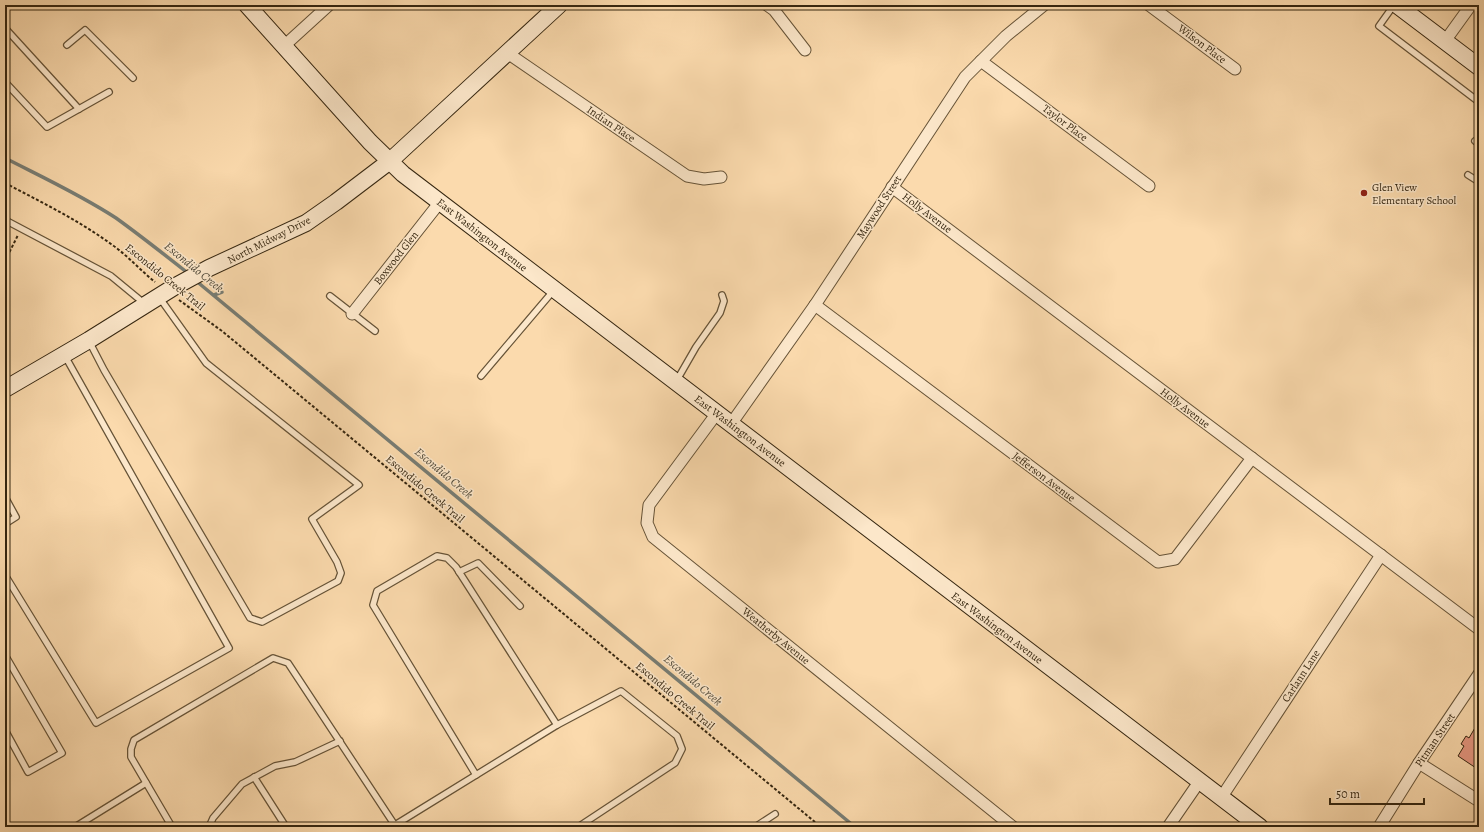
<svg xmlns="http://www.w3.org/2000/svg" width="1484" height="832" font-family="Alegreya,serif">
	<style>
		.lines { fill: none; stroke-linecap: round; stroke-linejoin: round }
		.stream { stroke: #787d74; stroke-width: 3.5 }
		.building { fill: #e59680; stroke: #352610 }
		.lane-casing { stroke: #665337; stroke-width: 8 }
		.street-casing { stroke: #665337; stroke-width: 13 }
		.secondary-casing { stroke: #352610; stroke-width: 18 }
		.path { stroke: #352610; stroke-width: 2; stroke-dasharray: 3 2; stroke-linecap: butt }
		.lane { stroke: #fce7ca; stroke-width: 5.5 }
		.street { stroke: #fce7ca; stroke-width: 11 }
		.secondary { stroke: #fce7ca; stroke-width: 16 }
		.poi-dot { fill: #8f2418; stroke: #fce7ca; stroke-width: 1.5 }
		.labels { text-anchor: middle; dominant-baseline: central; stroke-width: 3; stroke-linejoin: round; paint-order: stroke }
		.street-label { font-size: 11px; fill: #352610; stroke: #fce7ca }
		.poi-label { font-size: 11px; fill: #352610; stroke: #fce7ca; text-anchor: start }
		.water-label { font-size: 12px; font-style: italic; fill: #514a3a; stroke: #fce7ca }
	</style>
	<rect width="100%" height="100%" fill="#fbdaad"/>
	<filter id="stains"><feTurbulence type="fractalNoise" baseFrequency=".005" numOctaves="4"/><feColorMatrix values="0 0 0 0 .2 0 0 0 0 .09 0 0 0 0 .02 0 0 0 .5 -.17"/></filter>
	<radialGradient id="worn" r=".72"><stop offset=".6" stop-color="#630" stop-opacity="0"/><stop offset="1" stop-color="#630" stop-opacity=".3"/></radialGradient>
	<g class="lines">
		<g class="stream">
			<path d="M 5,158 C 42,177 81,195 116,218 C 141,236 165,255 189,274"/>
			<polyline points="195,280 855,827"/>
			<polyline points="214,295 222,292"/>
		</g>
	</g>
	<polygon class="building" points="1479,721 1479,770 1458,756 1464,746 1461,744 1466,736 1469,738"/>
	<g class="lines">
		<g class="lane-casing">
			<g id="lane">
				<polyline points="1394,5 1379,26 1479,102"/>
				<polyline points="5,28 79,109"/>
				<polyline points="67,45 85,30 133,78"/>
				<polyline points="5,82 47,127 109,92"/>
				<polyline points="1475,141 1479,144"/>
				<polyline points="1468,175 1479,182"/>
				<polyline points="5,220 111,276 145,304"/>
				<polyline points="330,296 375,331"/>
				<polyline points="89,341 104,370 250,618 262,622 338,581 341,573 337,562 312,519 359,485 206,363 159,297"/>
				<polyline points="481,376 554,290"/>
				<polyline points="677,380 696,347 720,313 724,301 722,295"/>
				<polyline points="5,497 16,517 5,524"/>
				<polyline points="459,572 478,563 520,606"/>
				<polyline points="5,575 96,723 229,648 65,356"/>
				<polyline points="5,655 62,753 28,772 5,730"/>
				<polyline points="476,775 373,605 377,591 437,556 447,558 456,567 557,725"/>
				<polyline points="254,777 286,827"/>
				<polyline points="395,825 557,725 621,691 677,736 682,749 675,763 578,827"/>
				<polyline points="75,827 146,783"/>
				<polyline points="172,827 131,757 131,749 134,740 273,658 288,663 396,827"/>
				<polyline points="209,827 213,818 242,784 275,766 295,762 340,741"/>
				<polyline points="755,827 775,814"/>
			</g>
		</g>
		<g class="street-casing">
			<g id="street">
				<polyline points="767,5 774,10 805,50"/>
				<polyline points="1149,5 1235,69"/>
				<polyline points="1445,41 1471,5"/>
				<polyline points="284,46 329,5"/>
				<polyline points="506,52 687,176 704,179 721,177"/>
				<polyline points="981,61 1149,186"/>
				<polyline points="892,187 1479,629"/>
				<polyline points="815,305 1158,562 1175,559 1252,458"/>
				<polyline points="352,314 440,202"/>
				<polyline points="717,413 649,505 647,523 653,537 1013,827"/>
				<polyline points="731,424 815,305 965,77 1006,36 1044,5"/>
				<polyline points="1419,763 1479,801"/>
				<polyline points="1221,798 1381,555"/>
				<polyline points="1168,827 1199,782"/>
				<polyline points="1379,827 1419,763 1479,674"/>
			</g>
		</g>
		<g class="secondary-casing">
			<g id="secondary">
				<polyline points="247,5 370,142 403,174 1260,827"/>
				<polyline points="1397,5 1479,67"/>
				<polyline points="5,389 89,340 174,287 209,268 306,223 336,202 390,161 559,5"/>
			</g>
		</g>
		<g class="path">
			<path d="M 5,183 C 41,202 78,220 111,244 C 127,255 140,270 155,282"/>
			<polyline points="5,261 18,235"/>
			<polyline points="179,300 222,331 821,827"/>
		</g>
		<use href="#lane" class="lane"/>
		<use href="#street" class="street"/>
		<use href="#secondary" class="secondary"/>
	</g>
	<circle class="poi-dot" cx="1364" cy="193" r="4"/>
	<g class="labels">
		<g class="street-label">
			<text transform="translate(1202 44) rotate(37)">Wilson Place</text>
			<text transform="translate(1065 123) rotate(37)">Taylor Place</text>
			<text transform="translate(611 124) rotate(34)">Indian Place</text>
			<text transform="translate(879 207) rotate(-57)">Maywood Street</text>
			<text transform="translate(927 213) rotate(37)">Holly Avenue</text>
			<text transform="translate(482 235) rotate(38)">East Washington Avenue</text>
			<text transform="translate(269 240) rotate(-27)">North Midway Drive</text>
			<text transform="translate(396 258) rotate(-52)">Boxwood Glen</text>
			<text transform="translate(165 277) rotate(39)">Escondido Creek Trail</text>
			<text transform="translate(1185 408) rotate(37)">Holly Avenue</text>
			<text transform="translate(740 431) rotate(37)">East Washington Avenue</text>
			<text transform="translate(1044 477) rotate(37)">Jefferson Avenue</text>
			<text transform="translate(425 489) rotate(40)">Escondido Creek Trail</text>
			<text transform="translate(997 628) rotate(37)">East Washington Avenue</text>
			<text transform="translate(776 636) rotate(39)">Weatherby Avenue</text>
			<text transform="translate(1301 676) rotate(-57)">Carlann Lane</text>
			<text transform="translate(675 696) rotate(40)">Escondido Creek Trail</text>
			<text transform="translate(1435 740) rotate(-56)">Pitman Street</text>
		</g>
		<g class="poi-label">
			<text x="1372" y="187">Glen View<tspan x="1372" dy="13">Elementary School</tspan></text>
		</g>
		<g class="water-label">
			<text transform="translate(194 267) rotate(39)">Escondido Creek</text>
			<text transform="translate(444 473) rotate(40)">Escondido Creek</text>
			<text transform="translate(693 680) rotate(40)">Escondido Creek</text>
		</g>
	</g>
	<rect width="1484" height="832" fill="none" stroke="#fbdaad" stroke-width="20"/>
	<rect x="6" y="6" width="1472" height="820" fill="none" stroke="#352610" stroke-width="2"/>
	<rect x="10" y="10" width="1464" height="812" fill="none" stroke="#352610"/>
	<path d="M1330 798v6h94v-6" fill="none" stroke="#352610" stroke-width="2"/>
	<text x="1336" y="798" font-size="12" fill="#352610" stroke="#fce7ca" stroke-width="3" paint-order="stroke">50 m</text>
	<rect width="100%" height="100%" filter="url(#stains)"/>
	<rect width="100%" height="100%" fill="url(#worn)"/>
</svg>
